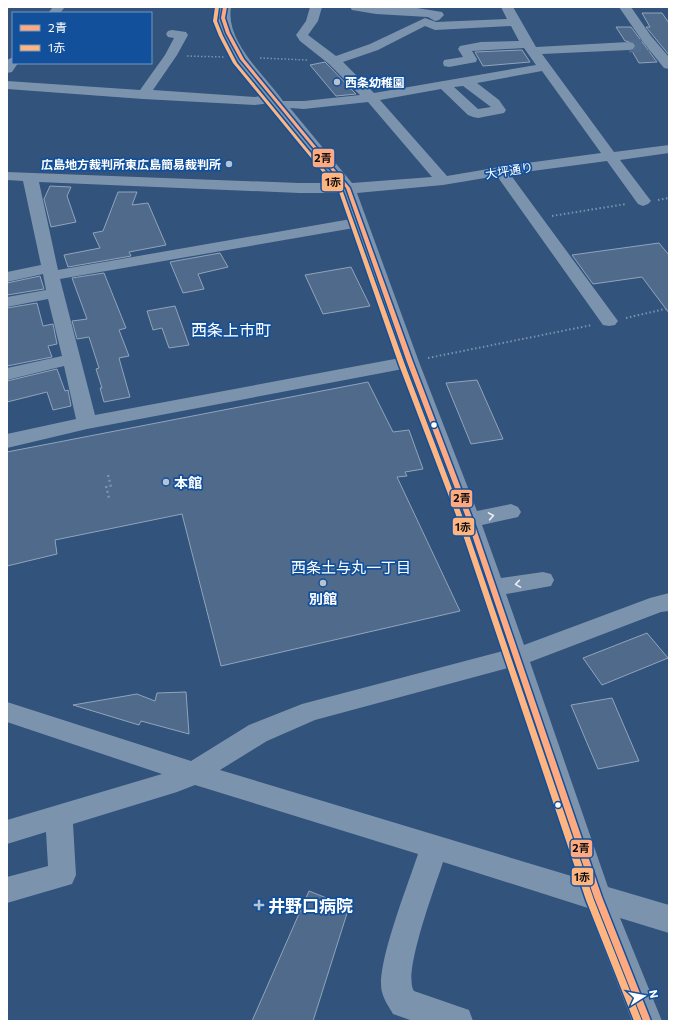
<svg xmlns="http://www.w3.org/2000/svg" width="676" height="1028" font-family="Commissioner,'Noto Sans JP',sans-serif">
	<style>
		.building { fill: #4f6a8a; stroke: #91a4bb }
		.lines { fill: none; stroke-linecap: round; stroke-linejoin: round }
		.minor-tunnel { stroke: #516d90; stroke-width: 13; stroke-dasharray: 13 6; stroke-linecap: butt }
		.path-far2 { stroke: #7c93ae; stroke-width: 1.5; stroke-dasharray: 1.5 2; stroke-linecap: butt }
		.path-far1 { stroke: #7c93ae; stroke-width: 2; stroke-dasharray: 1.5 2.5; stroke-linecap: butt }
		.path { stroke: #7c93ae; stroke-width: 2.5; stroke-dasharray: 2 3; stroke-linecap: butt }
		.minor { fill: #7c93ae; fill-rule: evenodd }
		.bus-1-casing { stroke: #12509b; stroke-width: 3 }
		.bus-2-casing { stroke: #12509b; stroke-width: 3 }
		.bus-1 { fill: #ffa980; fill-rule: evenodd }
		.bus-2 { fill: #ffb580; fill-rule: evenodd }
		.oneway { stroke: #ebeff3 }
		.poi-dot { fill: #b7c3d1; stroke: #12509b; stroke-width: 1.5 }
		.bus-dot { fill: #fff; stroke: #12509b; stroke-width: 1.5 }
		.labels { text-anchor: middle; dominant-baseline: central; stroke-width: 3.5; stroke-linejoin: round; paint-order: stroke }
		.far-poi-label { font-size: 12px; font-weight: bold; fill: #fff; stroke: #12509b; text-anchor: start }
		.far-street-label { font-size: 12px; fill: #fff; stroke: #12509b }
		.poi-label { font-size: 14px; font-weight: bold; fill: #fff; stroke: #12509b; text-anchor: start }
		.neighbourhood-label { font-size: 15px; fill: #fff; stroke: #12509b }
		.quarter-label { font-size: 16px; fill: #fff; stroke: #12509b }
		.near-poi-label { font-size: 17px; font-weight: bold; fill: #fff; stroke: #12509b; text-anchor: start }
		.line-badge { stroke: #12509b; stroke-width: 1.5 }
		.pale-badge-label { font-size: 11px; text-anchor: middle; font-weight: bold; fill: #111 }
	</style>
	<rect width="100%" height="100%" fill="#32537c"/>
	<g class="building">
		<polygon points="642,13 662,13 669,23 669,55 646,27 650,27"/>
		<polygon points="616,27 631,27 657,62 639,63 632,51 634,50 636,45 633,42 625,41"/>
		<polygon points="522,50 530,62 483,66 475,52"/>
		<polygon points="325,62 328,65 356,94 336,96 310,65"/>
		<polygon points="50,186 71,187 67,196 76,222 51,227 44,199"/>
		<polygon points="118,192 137,192 132,205 148,203 166,245 129,252 131,256 68,267 64,255 100,248 93,233 103,231"/>
		<polygon points="659,243 669,255 669,313 642,277 593,284 572,255"/>
		<polygon points="220,253 228,267 198,274 204,289 183,293 170,262"/>
		<polygon points="351,267 370,306 323,314 305,275"/>
		<polygon points="104,273 126,328 119,330 129,356 119,358 130,397 104,402 100,388 102,388 96,369 99,368 89,337 77,339 72,321 87,319 72,278"/>
		<polygon points="40,276 44,289 7,295 7,283"/>
		<polygon points="37,303 43,326 53,324 57,344 48,346 52,357 7,366 7,308"/>
		<polygon points="175,306 189,345 169,348 162,328 153,330 147,311"/>
		<polygon points="57,369 65,391 68,390 71,406 53,410 47,392 7,402 7,381"/>
		<polygon points="477,380 503,439 471,444 446,383"/>
		<polygon points="368,382 393,432 409,430 423,469 405,472 407,476 397,477 460,611 221,666 182,514 55,540 57,554 7,566 7,452"/>
		<polygon points="647,633 668,658 602,685 583,658"/>
		<polygon points="186,692 189,734 141,721 139,725 73,705 137,694 155,701 157,693"/>
		<polygon points="612,698 639,761 598,769 571,705"/>
		<polygon points="309,891 349,907 313,1021 252,1021"/>
	</g>
	<g class="lines">
		<polyline class="minor-tunnel" points="629,46 652,45"/>
		<g class="path-far2">
			<polyline points="187,56 224,57"/>
			<polyline points="260,58 307,60"/>
		</g>
		<g class="path-far1">
			<polyline points="658,200 669,198"/>
			<polyline points="552,216 626,204"/>
			<polyline points="626,318 669,308"/>
			<polyline points="428,358 592,325"/>
		</g>
		<g class="path">
			<polyline points="108,475 111,487"/>
			<polyline points="106,486 109,498"/>
		</g>
		<g class="minor">
			<polygon points="53,7 65,7 60,13 48,13"/>
			<path d="M 219,7 L 231,7 C 225,42 265,75 283,101 L 304,101 L 360,95 L 329,64 L 300,41 L 296,35 L 306,21 L 310,7 L 322,7 L 318,21 L 308,35 L 336,56 L 370,44 L 425,18 L 436,22 L 507,19 L 501,7 L 513,7 L 536,47 L 629,42 L 633,43 L 635,46 L 633,49 L 629,50 L 542,54 L 614,152 L 669,145 L 669,153 L 620,160 L 651,201 L 648,204 L 643,206 L 638,204 L 607,161 L 510,174 L 615,317 L 618,321 L 615,325 L 609,326 L 603,325 L 497,176 L 443,185 L 357,193 L 419,362 L 477,511 L 511,504 L 518,507 L 521,512 L 518,517 L 482,525 L 501,578 L 543,572 L 551,574 L 554,580 L 551,586 L 506,594 L 524,645 L 650,598 L 669,593 L 669,611 L 661,612 L 530,662 L 608,887 L 669,905 L 669,933 L 620,918 L 662,1021 L 632,1021 L 588,908 L 443,862 C 436,885 402,974 414,991 L 469,1010 L 473,1021 L 413,1021 L 393,1014 C 389,1007 384,1000 382,992 C 375,967 409,882 418,854 L 195,785 L 177,792 L 73,824 L 76,875 L 72,884 L 7,903 L 7,877 L 48,866 L 46,832 L 7,844 L 7,820 L 162,774 L 7,722 L 7,702 L 191,761 L 249,725 L 302,704 L 503,651 L 459,520 L 403,369 L 87,429 L 7,448 L 7,434 L 76,419 L 64,366 L 7,380 L 7,368 L 62,356 L 48,299 L 7,307 L 7,297 L 46,290 L 43,274 L 7,282 L 7,272 L 41,265 L 23,181 L 7,180 L 7,172 L 299,183 L 336,183 L 271,103 L 255,105 L 143,99 L 7,89 L 7,81 L 140,90 L 165,55 L 174,38 L 168,37 L 166,34 L 168,31 L 172,30 L 186,32 L 188,35 L 177,55 L 153,90 L 255,97 L 265,95 C 248,74 222,47 217,19 C 217,15 218,11 219,7 ZM 425,26 L 435,30 L 511,26 L 519,41 L 481,42 L 460,46 L 458,49 L 463,57 L 444,60 L 443,63 L 444,66 L 449,67 L 476,62 L 477,59 L 472,51 L 524,48 L 536,65 L 374,93 L 343,62 L 378,50 ZM 542,71 L 601,153 L 512,165 L 447,176 L 380,100 L 441,89 L 468,115 L 473,117 L 478,118 L 504,113 L 506,110 L 499,100 L 477,83 ZM 463,86 L 491,107 L 478,109 L 454,87 ZM 368,102 L 432,177 L 352,183 L 290,108 L 304,109 ZM 39,182 L 299,193 L 342,193 L 351,219 L 58,270 ZM 354,228 L 400,358 L 95,415 L 60,279 ZM 508,668 L 578,878 L 220,770 L 267,741 L 315,720 Z"/>
			<polygon points="350,7 417,8 442,12 444,15 439,20 435,21 428,17 376,14 352,10"/>
			<polygon points="619,7 631,7 651,36 669,57 669,69 664,68 643,42"/>
			<polygon points="13,57 13,63 18,63 12,72 7,73 7,60"/>
		</g>
		<g class="bus-1-casing">
			<polygon id="bus-1" points="223,7 227,7 225,18 230,33 244,59 350,188 413,362 473,520 602,897 651,1021 643,1021 594,897 467,520 407,362 346,188 240,59 226,33 221,18"/>
		</g>
		<g class="bus-2-casing">
			<polygon id="bus-2" points="215,7 219,7 217,21 223,36 237,63 343,192 405,365 465,523 594,900 642,1021 634,1021 586,900 459,523 399,365 339,192 233,63 219,36 213,21"/>
		</g>
		<use href="#bus-1" class="bus-1"/>
		<use href="#bus-2" class="bus-2"/>
	</g>
	<defs><path id="oneway-chevron" d="M-2-3.5L2.5 0L-2 3.5" fill="none" stroke-width="1.6" stroke-linecap="round" stroke-linejoin="round"/></defs>
	<g class="oneway">
		<use href="#oneway-chevron" transform="translate(491 516) rotate(-10)"/>
		<use href="#oneway-chevron" transform="translate(518 584) rotate(171)"/>
	</g>
	<g class="poi-dot">
		<circle cx="337" cy="82" r="4"/>
		<circle cx="229" cy="164" r="4"/>
		<circle cx="166" cy="482" r="4"/>
		<circle cx="323" cy="583" r="4"/>
		<path d="M257 899h4v4h4v4h-4v4h-4v-4h-4v-4h4z"/>
	</g>
	<g class="bus-dot">
		<circle cx="434" cy="425" r="3.5"/>
		<circle cx="558" cy="805" r="3.5"/>
	</g>
	<g class="labels">
		<g class="far-poi-label">
			<text x="345" y="82">西条幼稚園</text>
			<text x="221" y="164" text-anchor="end">広島地方裁判所東広島簡易裁判所</text>
		</g>
		<g class="far-street-label">
			<text transform="translate(509 170) rotate(-9)">大坪通り</text>
		</g>
		<g class="poi-label">
			<text x="174" y="482">本館</text>
			<text x="323" y="598" text-anchor="middle">別館</text>
		</g>
		<g class="neighbourhood-label">
			<text x="351" y="567">西条土与丸一丁目</text>
		</g>
		<g class="quarter-label">
			<text x="231" y="329">西条上市町</text>
		</g>
		<g class="near-poi-label">
			<text x="268" y="905">井野口病院</text>
		</g>
	</g>
	<g class="line-badge">
		<rect x="312" y="148" width="23" height="20" rx="4" fill="#ffa980"/>
		<rect x="321" y="172" width="23" height="20" rx="4" fill="#ffb580"/>
		<rect x="450" y="489" width="23" height="19" rx="4" fill="#ffa980"/>
		<rect x="452" y="517" width="23" height="19" rx="4" fill="#ffb580"/>
		<rect x="570" y="839" width="23" height="19" rx="4" fill="#ffa980"/>
		<rect x="571" y="867" width="23" height="19" rx="4" fill="#ffb580"/>
	</g>
	<g class="pale-badge-label">
		<text x="323" y="162">2青</text>
		<text x="333" y="186">1赤</text>
		<text x="462" y="502">2青</text>
		<text x="463" y="531">1赤</text>
		<text x="581" y="852">2青</text>
		<text x="582" y="881">1赤</text>
	</g>
	<rect width="676" height="1028" fill="none" stroke="#ffffff" stroke-width="16"/>
	<rect x="12" y="12" width="140" height="52" fill="#12509b" stroke="#7196c3"/>
	<rect x="20" y="25" width="20" height="6" fill="#ffa980" stroke="#7196c3"/>
	<text x="48" y="32" font-size="12" fill="#ffffff">2青</text>
	<rect x="20" y="45" width="20" height="6" fill="#ffb580" stroke="#7196c3"/>
	<text x="48" y="52" font-size="12" fill="#ffffff">1赤</text>
	<g transform="translate(644 996) rotate(79)" stroke="#12509b" stroke-width="3" paint-order="stroke">
	<path d="M0-3L7 15L0 10L-7 15Z" fill="#ffffff"/>
	<text y="-6" font-size="11" font-weight="bold" text-anchor="middle" fill="#ffffff">N</text>
	</g>
</svg>
